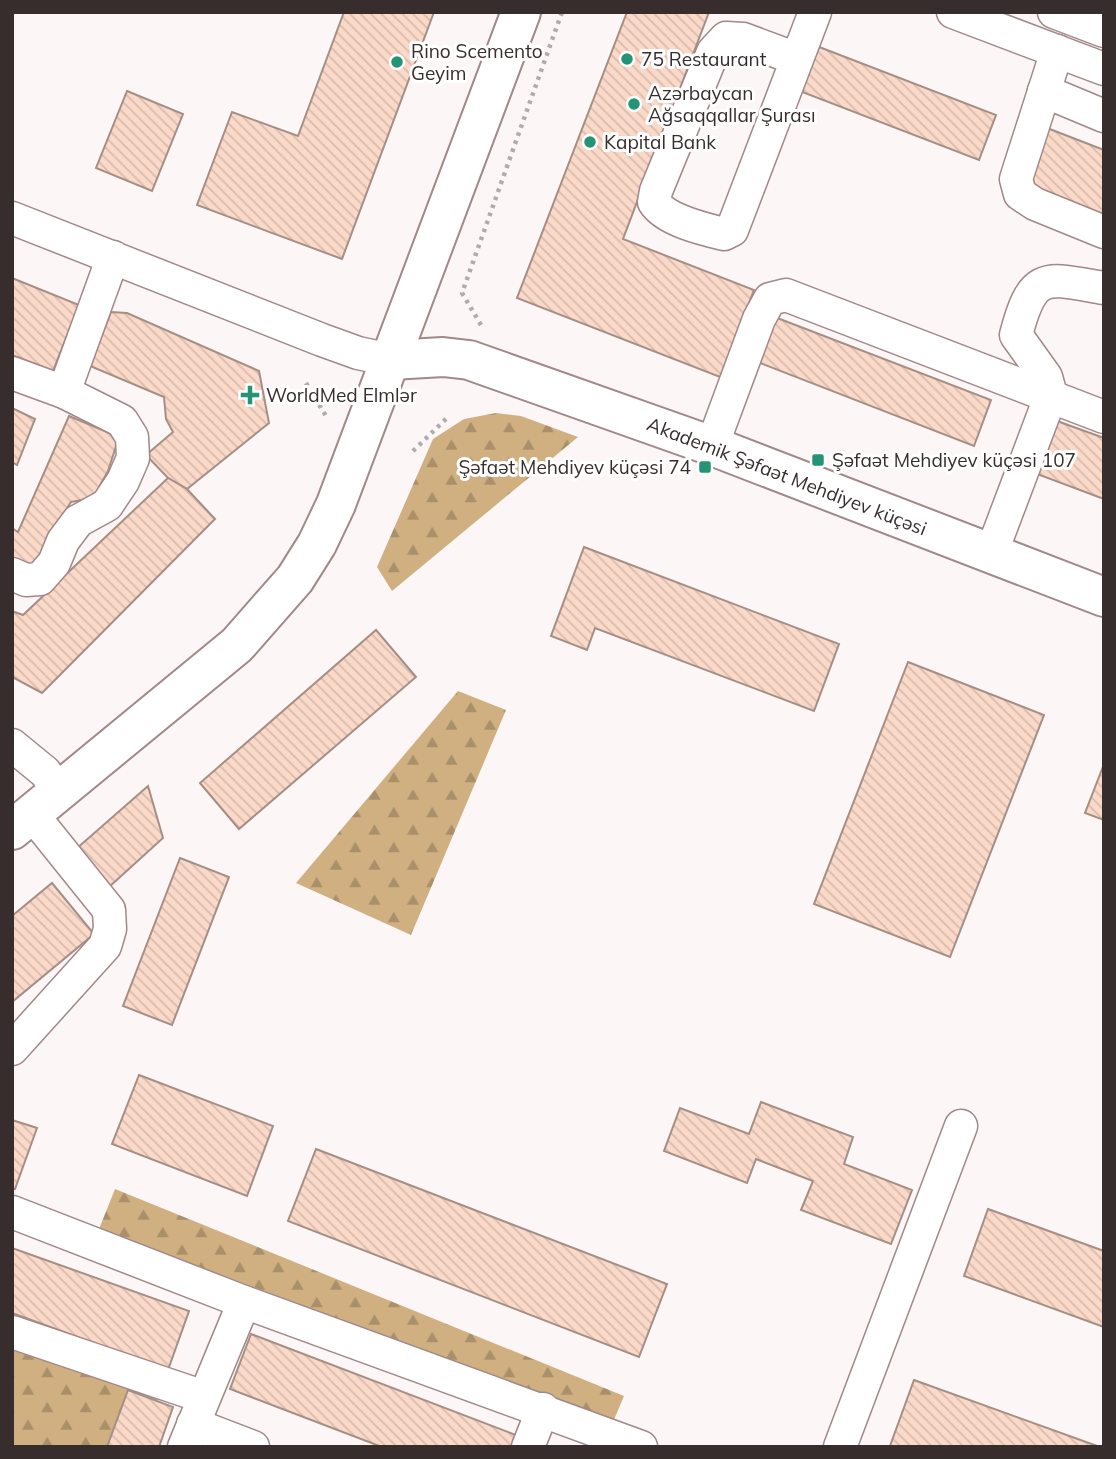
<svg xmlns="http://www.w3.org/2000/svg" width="1116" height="1459" font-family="Mulish,sans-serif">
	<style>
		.forest { fill: url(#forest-firs) }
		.building { fill: url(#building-back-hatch); stroke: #a58f85; stroke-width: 2 }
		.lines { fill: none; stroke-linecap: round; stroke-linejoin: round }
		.minor-casing { stroke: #a18889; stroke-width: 35 }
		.major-casing { stroke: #a18889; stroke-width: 42 }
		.path { stroke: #b3abab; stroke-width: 4.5; stroke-dasharray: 3.5 5; stroke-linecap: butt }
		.minor { stroke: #fff; stroke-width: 32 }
		.major { stroke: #fff; stroke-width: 38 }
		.poi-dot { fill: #249475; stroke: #fff; stroke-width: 2.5 }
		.labels { text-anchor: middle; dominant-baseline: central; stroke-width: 6; stroke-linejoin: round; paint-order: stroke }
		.poi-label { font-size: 19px; fill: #372d2d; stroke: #fff; text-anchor: start }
		.street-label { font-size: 19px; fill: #372d2d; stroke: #fff }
	</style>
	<defs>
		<pattern id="forest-firs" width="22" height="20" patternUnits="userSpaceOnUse" patternTransform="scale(1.75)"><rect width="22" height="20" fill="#d0b081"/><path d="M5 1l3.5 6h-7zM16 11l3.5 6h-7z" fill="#aa906a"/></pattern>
		<pattern id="building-back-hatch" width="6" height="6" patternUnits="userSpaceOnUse" patternTransform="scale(1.75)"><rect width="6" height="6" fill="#fbd9c9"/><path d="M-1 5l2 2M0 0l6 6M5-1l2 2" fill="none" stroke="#d8bbad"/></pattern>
	</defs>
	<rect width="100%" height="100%" fill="#fcf6f6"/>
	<g class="forest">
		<polygon points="496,413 521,416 578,437 392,591 377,567 433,439 464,419"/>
		<polygon points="458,691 506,710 411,935 296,883"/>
		<polygon points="115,1189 624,1396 613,1422 99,1229"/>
		<polygon points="12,1313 168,1370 157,1401 128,1391 107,1447 12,1447"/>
	</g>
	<g class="building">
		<polygon points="344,12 434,12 342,259 197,205 232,112 298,136"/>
		<polygon points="627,12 709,12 623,239 754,290 720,377 517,298"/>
		<polygon points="814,45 996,115 979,160 797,90"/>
		<polygon points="127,91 183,114 152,191 96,168"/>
		<polygon points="1047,128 1104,150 1104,217 1024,187"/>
		<polygon points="12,278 79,305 53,371 12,355"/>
		<polygon points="111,312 127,313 259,371 269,423 187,489 168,478 146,455 173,432 166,419 164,397 90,366"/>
		<polygon points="772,316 991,400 974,446 755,361"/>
		<polygon points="12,408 35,419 17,465 12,462"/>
		<polygon points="69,416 119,437 108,471 93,498 71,502 59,521 42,570 12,557 12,528 18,532"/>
		<polygon points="1057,421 1104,438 1104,499 1037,474"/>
		<polygon points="168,478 187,489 215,519 42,693 12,677 12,611 23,615"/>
		<polygon points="584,547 839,644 814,711 595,628 587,650 551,636"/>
		<polygon points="376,630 416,677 239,829 200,783"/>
		<polygon points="908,662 1044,715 950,957 814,904"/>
		<polygon points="1104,764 1104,820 1085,813"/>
		<polygon points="148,786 163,838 109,887 76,849"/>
		<polygon points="180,858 229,877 172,1025 123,1006"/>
		<polygon points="52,883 94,934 12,1002 12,916"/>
		<polygon points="139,1075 273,1126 247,1196 112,1144"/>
		<polygon points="761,1102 853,1137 844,1164 912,1190 891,1244 801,1210 813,1181 756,1159 747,1183 664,1151 680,1108 749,1134"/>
		<polygon points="12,1120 37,1128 15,1189 12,1188"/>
		<polygon points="316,1149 667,1284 639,1357 288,1221"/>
		<polygon points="988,1209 1104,1251 1104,1327 964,1276"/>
		<polygon points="12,1248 189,1311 168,1370 12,1313"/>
		<polygon points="251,1334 516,1435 512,1447 382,1447 230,1389"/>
		<polygon points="914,1380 1100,1447 890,1446"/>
		<polygon points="128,1390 173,1407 159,1447 107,1447"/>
	</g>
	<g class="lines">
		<g class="minor-casing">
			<g id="minor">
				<polyline points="953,12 1104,69"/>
				<polyline points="1054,12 1104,31"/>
				<polyline points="1057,51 1016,179 1020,194 1035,204 1104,232"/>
				<path d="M 797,59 L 743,39 L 726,38 L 713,52 L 656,191 L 654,202 C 665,220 703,229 724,234 L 732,230 L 815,12"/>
				<polyline points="1044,91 1104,116"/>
				<polyline points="12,218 322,340 358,353 391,360"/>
				<polyline points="12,373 64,392 122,421 132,437 133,458 123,481 107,505 78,521 63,541 54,563 40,579 26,580 12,574"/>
				<polyline points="64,392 113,257"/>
				<polyline points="712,446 759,319 770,299 786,295 1104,417"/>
				<path d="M 991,554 L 1051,395 L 1046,377 L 1016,335 C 1033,270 1045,278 1104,288"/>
				<polyline points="12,745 45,772 58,790"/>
				<polyline points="12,1049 105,946 110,929 109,910 31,813"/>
				<polyline points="12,1212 244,1302 641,1447"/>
				<polyline points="12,1332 204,1397"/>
				<polyline points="193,1424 253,1447"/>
				<polyline points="184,1447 244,1302"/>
				<polyline points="528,1447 543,1409"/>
				<polyline points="840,1447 961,1126"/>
			</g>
		</g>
		<g class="major-casing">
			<g id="major">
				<polyline points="391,360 443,357 469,360 712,446 1104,597"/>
				<polyline points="12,830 237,645 295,579 317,544 336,504 521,12"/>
			</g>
		</g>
		<g class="path">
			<polyline points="481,325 462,293 562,12"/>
			<polyline points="306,383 326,416"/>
			<polyline points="413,451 449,416"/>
		</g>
		<use href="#minor" class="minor"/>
		<use href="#major" class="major"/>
	</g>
	<g class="poi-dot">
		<circle cx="627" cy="59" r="7"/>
		<circle cx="397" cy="62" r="7"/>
		<circle cx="634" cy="104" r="7"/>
		<circle cx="590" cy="142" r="7"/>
		<path d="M246.5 384.5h7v7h7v7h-7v7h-7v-7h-7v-7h7z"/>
		<rect x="811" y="453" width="14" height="14" rx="3.5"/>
		<rect x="698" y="460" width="14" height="14" rx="3.5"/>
	</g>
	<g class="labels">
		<g class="poi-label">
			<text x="411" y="51">Rino Scemento<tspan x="411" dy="22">Geyim</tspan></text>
			<text x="641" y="59">75 Restaurant</text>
			<text x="648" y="93">Azərbaycan<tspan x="648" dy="22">Ağsaqqallar Şurası</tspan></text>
			<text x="604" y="142">Kapital Bank</text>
			<text x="266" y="395">WorldMed Elmlər</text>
			<text x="832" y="460">Şəfaət Mehdiyev küçəsi 107</text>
			<text x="691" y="467" text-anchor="end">Şəfaət Mehdiyev küçəsi 74</text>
		</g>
		<g class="street-label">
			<text transform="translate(787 476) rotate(21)">Akademik Şəfaət Mehdiyev küçəsi</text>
		</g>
	</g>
	<rect width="1116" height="1459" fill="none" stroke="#372d2d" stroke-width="28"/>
</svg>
